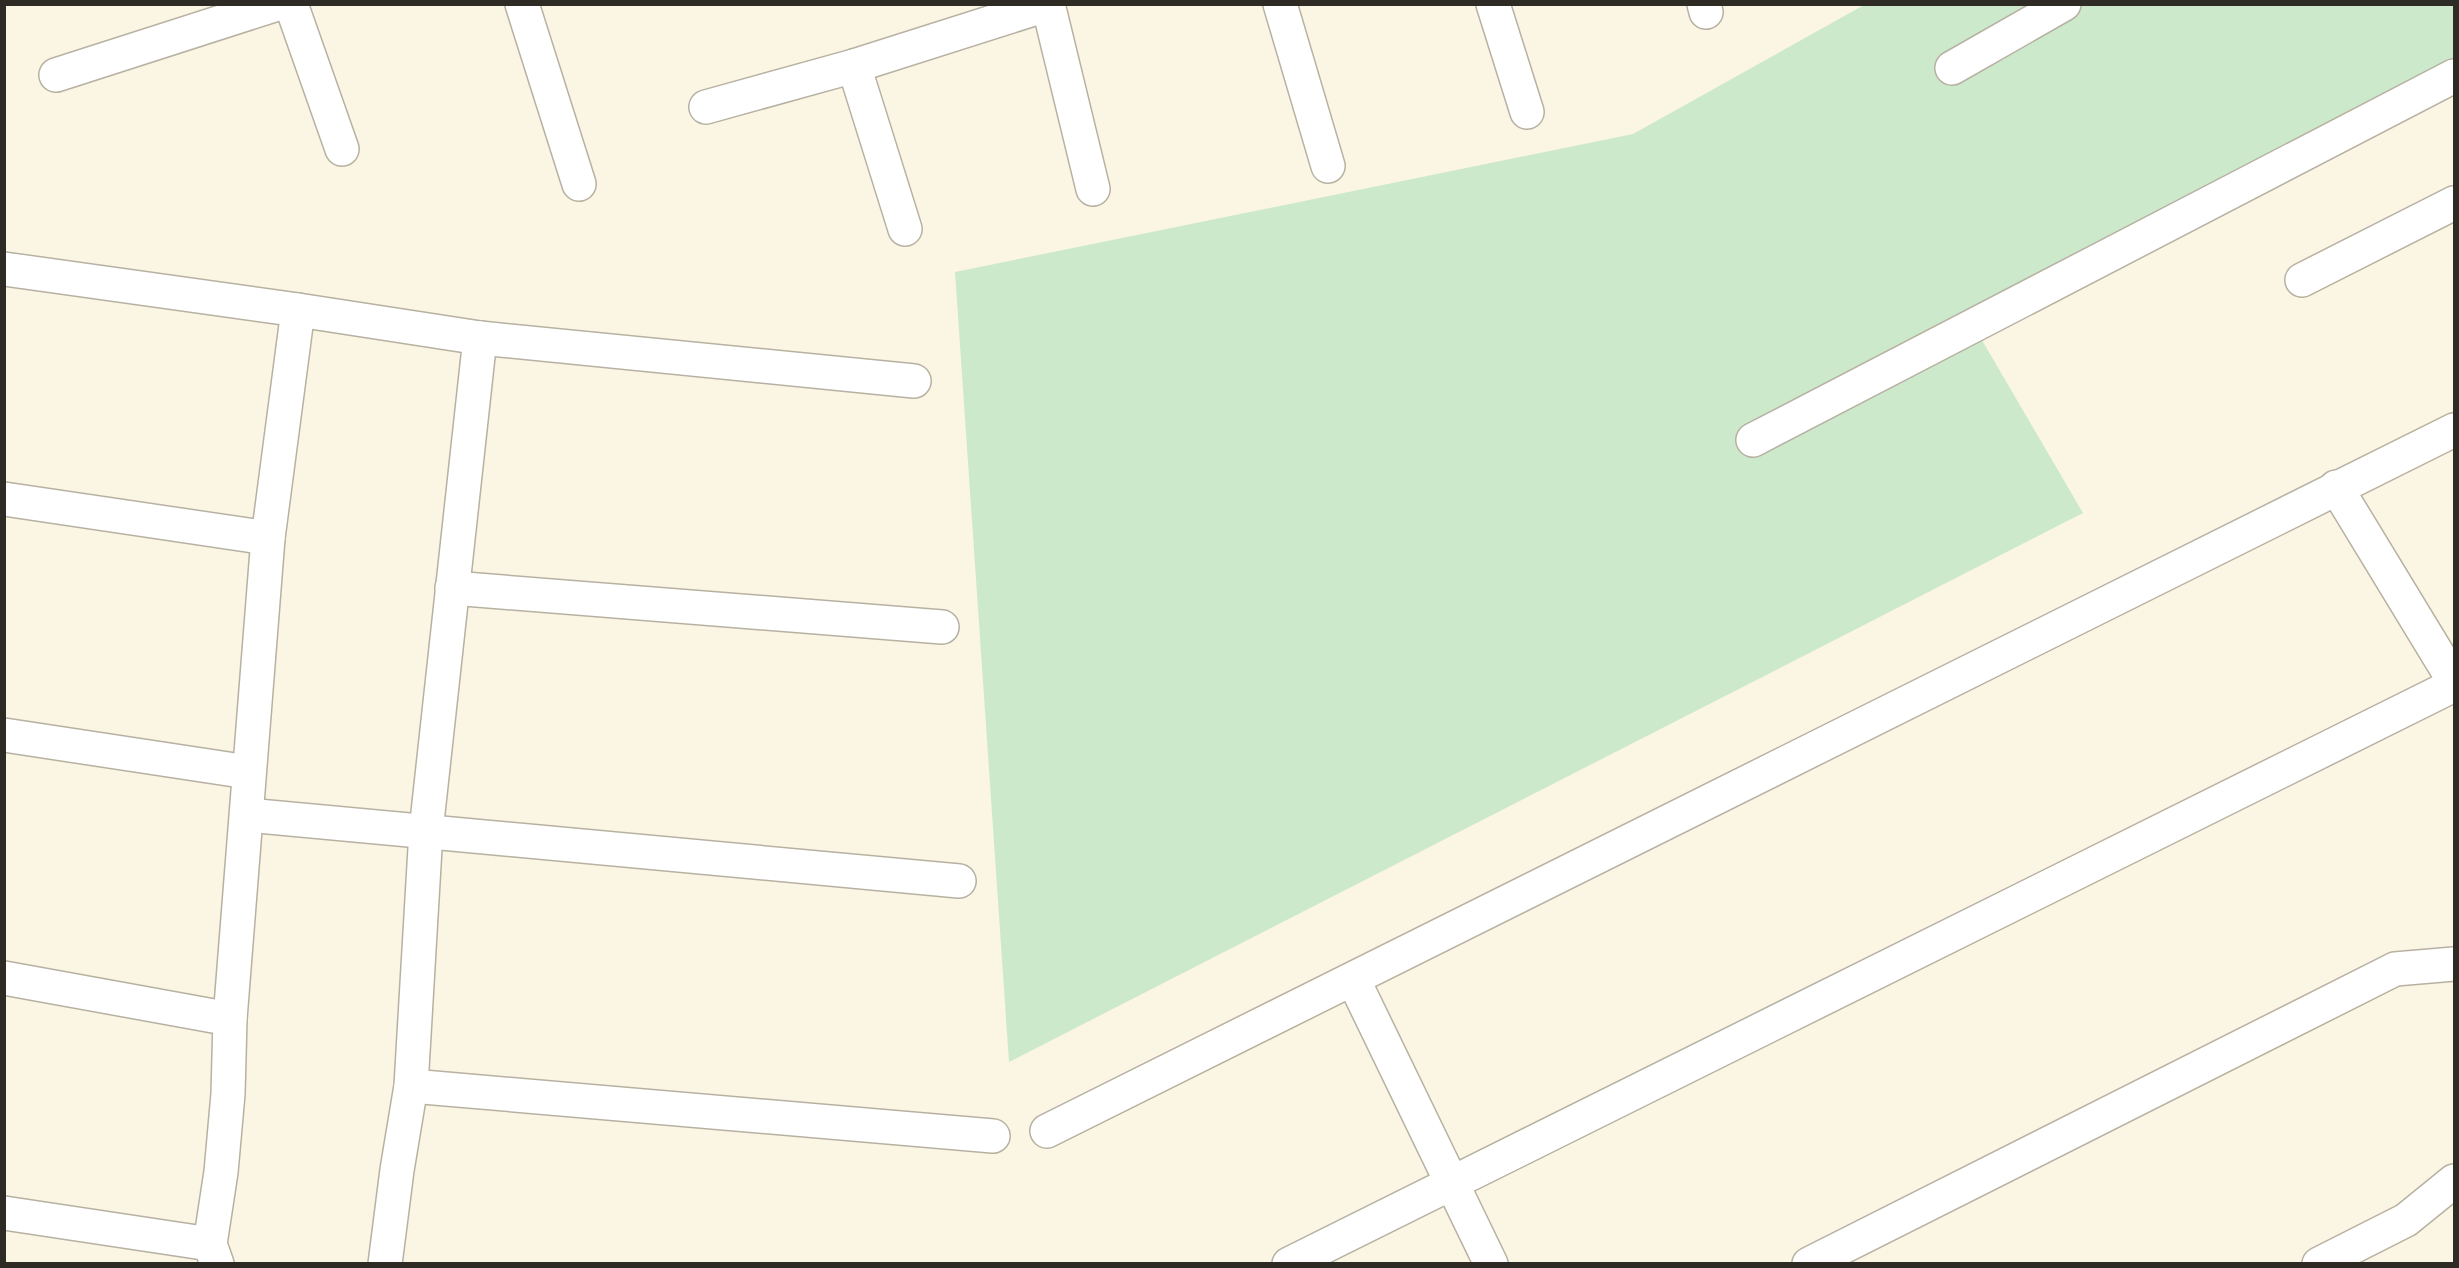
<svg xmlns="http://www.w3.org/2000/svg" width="2459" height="1268" font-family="'Crimson Pro',serif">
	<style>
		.green { fill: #cde9cb }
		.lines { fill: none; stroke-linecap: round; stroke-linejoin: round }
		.street-casing { stroke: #b7b1a2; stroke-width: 36 }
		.street { stroke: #fff; stroke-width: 33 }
	</style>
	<rect width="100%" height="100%" fill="#fbf5e4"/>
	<polygon class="green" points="1864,5 2454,5 2454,85 1969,318 2083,513 1009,1062 955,272 1633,134"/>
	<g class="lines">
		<g class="street-casing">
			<g id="street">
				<polyline points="291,4 342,149"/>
				<polyline points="522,4 579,184"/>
				<polyline points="1048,4 1093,189"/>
				<polyline points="1280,4 1328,166"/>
				<polyline points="1493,4 1527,112"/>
				<polyline points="1704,4 1706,12"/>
				<polyline points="854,66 905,229"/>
				<polyline points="1952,68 2064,4"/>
				<polyline points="56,75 277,4"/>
				<polyline points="706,107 854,66 1049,4"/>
				<polyline points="4,269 298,310 480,338 914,381"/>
				<polyline points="2302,280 2454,203"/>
				<polyline points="1753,440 2454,76"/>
				<polyline points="2336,487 2454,681"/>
				<polyline points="4,499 268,538"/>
				<polyline points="452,588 942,627"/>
				<polyline points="4,735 248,772"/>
				<polyline points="247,815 959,881"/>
				<polyline points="4,978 230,1019"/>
				<polyline points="1353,979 1491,1264"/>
				<polyline points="411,1086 993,1136"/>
				<polyline points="1047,1131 2454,430"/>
				<polyline points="4,1213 210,1244"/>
				<polyline points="217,1264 210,1244 221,1172 228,1094 230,1019 268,538 298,310"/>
				<polyline points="385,1264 397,1170 411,1086 426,831 480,338"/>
				<polyline points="1289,1264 2454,685"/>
				<polyline points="1809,1264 2395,969 2454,964"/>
				<polyline points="2319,1264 2406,1220 2454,1181"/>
			</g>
		</g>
		<use href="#street" class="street"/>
	</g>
	<rect width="2459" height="1268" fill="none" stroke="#2e2b25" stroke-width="12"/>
</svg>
